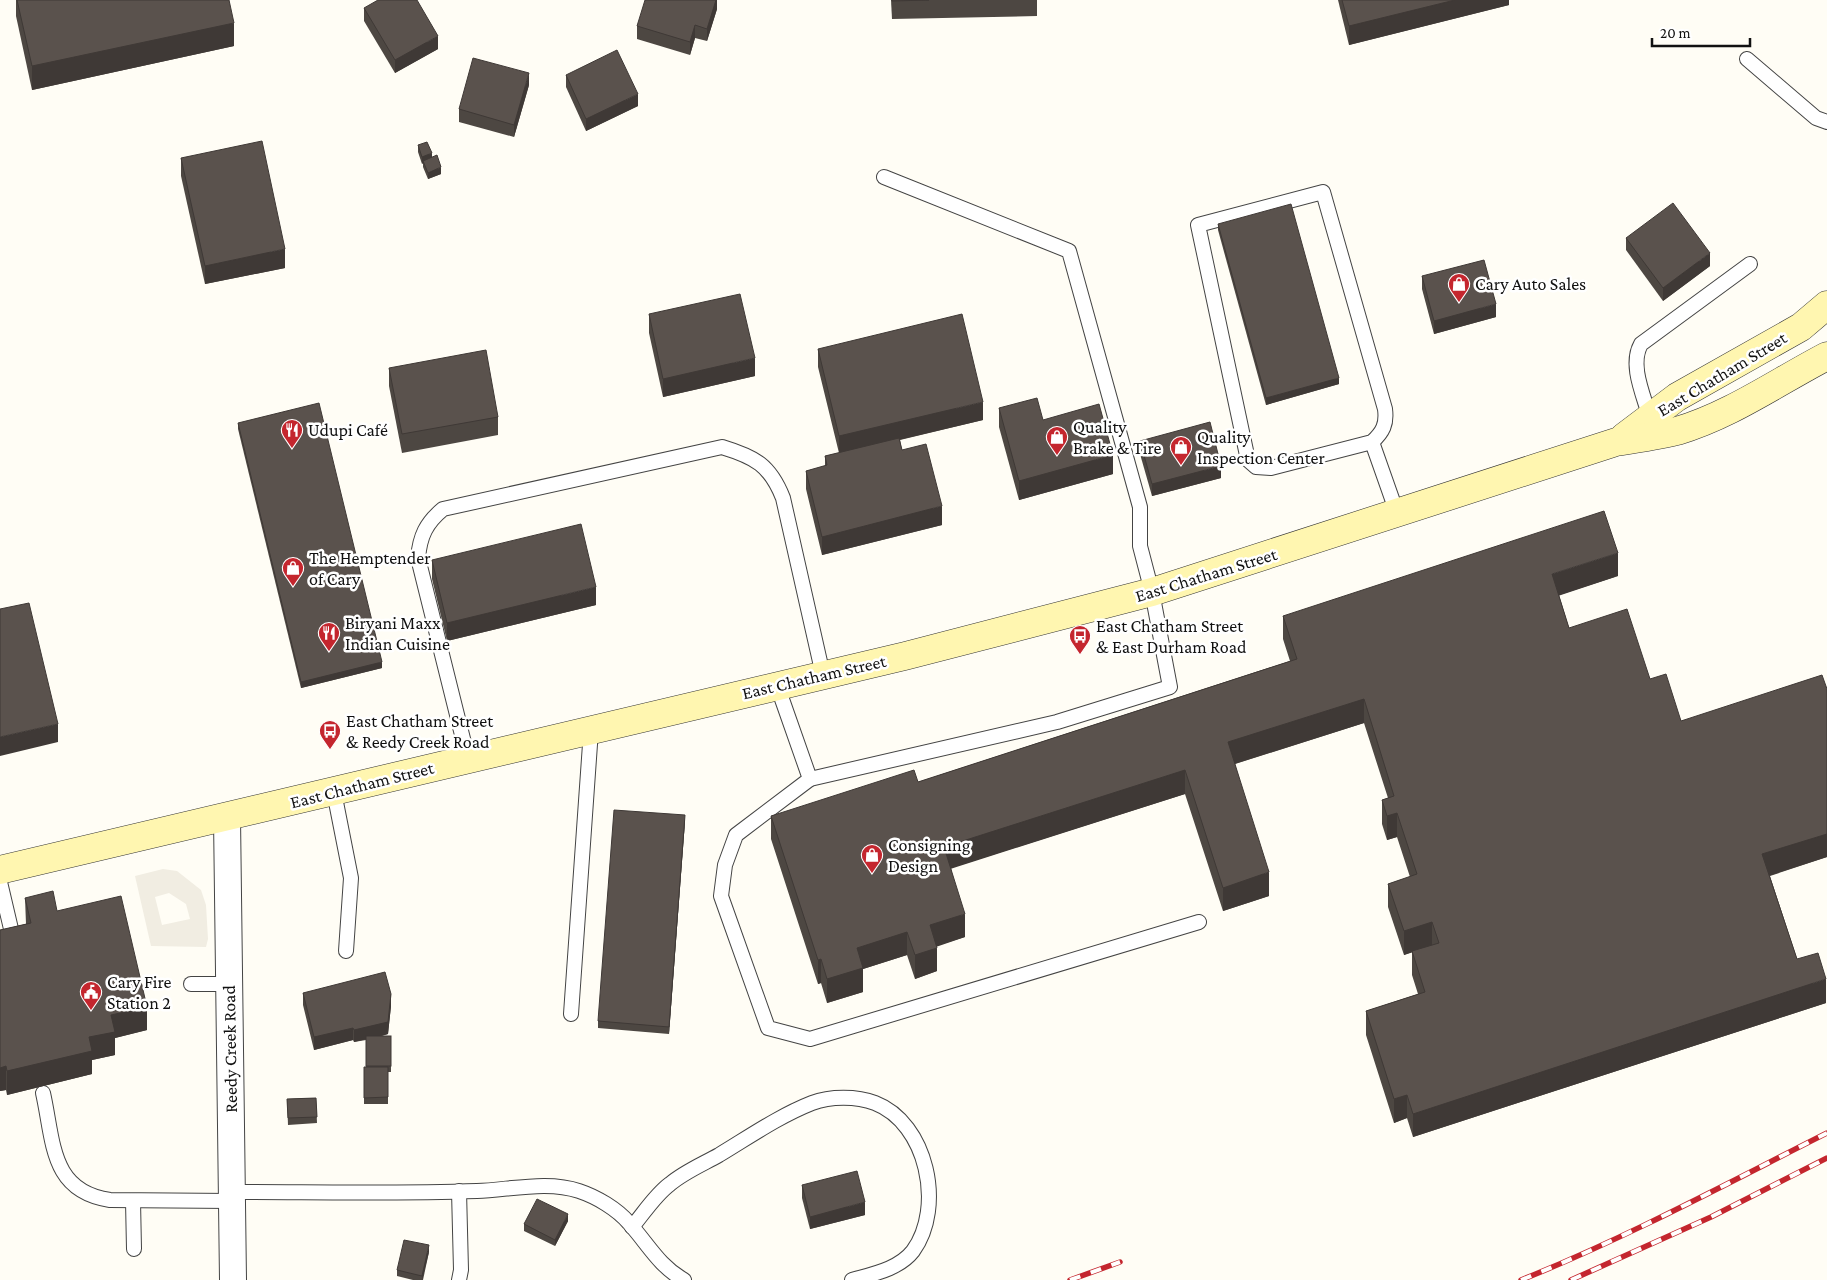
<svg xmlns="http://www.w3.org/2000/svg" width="1827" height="1280" font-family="'Crimson Pro',serif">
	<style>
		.plaza { fill: #f1ede2; fill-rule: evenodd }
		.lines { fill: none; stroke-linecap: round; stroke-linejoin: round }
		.lane-casing { stroke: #444; stroke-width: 16 }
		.street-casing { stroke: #444; stroke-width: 28 }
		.secondary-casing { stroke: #333; stroke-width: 29 }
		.lane { stroke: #fff; stroke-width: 14 }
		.street { stroke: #fff; stroke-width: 26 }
		.secondary { stroke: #fff6b0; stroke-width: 28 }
		.rail-casing { stroke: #c4262e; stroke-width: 5.5 }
		.rail { stroke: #fff; stroke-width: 4; stroke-dasharray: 11; stroke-linecap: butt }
		.wall { fill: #4d4742 }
		.shaded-wall { fill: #3f3936 }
		.building { fill: #5a524d; stroke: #3f3936 }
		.labels { text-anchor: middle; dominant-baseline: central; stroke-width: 5; stroke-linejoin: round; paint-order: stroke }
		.poi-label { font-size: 18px; fill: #111; stroke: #fff; text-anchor: start }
		.street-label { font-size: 18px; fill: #111; stroke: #fff }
	</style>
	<rect width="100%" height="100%" fill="#fffdf5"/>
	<path class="plaza" d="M 163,869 L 177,871 L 201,890 L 206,905 L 208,939 L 206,947 L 151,946 L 135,876 ZM 169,893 L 186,904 L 190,919 L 162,925 L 155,897 Z"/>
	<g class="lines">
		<g class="lane-casing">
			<g id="lane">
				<polyline points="1747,59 1816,118 1827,122"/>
				<path d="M 1650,418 C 1644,396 1629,365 1641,344 L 1750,264"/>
				<path d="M 1372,442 C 1383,432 1387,424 1385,409 L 1323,192 L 1198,225 L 1248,460 L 1256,467 L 1271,468 L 1372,442 L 1397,513"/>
				<polyline points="777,685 810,779 736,835 725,865 721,896 768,1028 810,1039 1199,922"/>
				<path d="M 468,759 L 418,558 C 420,536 426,523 443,509 L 722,447 C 755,457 770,465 783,498 L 823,675"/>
				<polyline points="810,779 1057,722 1170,687 1152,592 1140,546 1140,507 1069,251 884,177"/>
				<polyline points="334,792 351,878 346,951"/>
				<polyline points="0,882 15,946"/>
				<polyline points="191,984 229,984"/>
				<polyline points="571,1014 591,730"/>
				<path d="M 43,1093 C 54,1142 50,1191 110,1200 L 232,1201"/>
				<polyline points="459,1191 461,1270 459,1280"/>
				<path d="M 231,1192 C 313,1192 396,1194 477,1191 C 509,1190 548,1180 579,1191 C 597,1197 617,1209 629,1223 C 648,1244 659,1266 684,1280"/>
				<polyline points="133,1201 134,1249"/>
				<path d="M 632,1227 C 644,1213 655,1195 670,1184 C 684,1172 703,1164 719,1155 C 749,1137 779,1116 812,1103 C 830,1096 857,1096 875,1103 C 927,1123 945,1207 913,1251 C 899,1269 873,1274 852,1280"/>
			</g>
		</g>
		<g class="street-casing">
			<polyline id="street" points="227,818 233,1280"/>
		</g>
		<g class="secondary-casing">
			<g id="secondary">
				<polyline points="1624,437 1677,397 1801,327 1827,305"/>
				<path d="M 0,870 L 905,656 L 1152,592 L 1616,442 C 1636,439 1657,436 1677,431 C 1731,415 1777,382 1827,356"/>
			</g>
		</g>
		<use href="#lane" class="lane"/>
		<use href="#street" class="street"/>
		<use href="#secondary" class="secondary"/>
		<g class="rail-casing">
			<g id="rail">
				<polyline points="1070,1280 1120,1262"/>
				<path d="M 1521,1280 C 1626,1238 1726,1184 1827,1133"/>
				<polyline points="1571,1280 1711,1217 1827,1158"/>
			</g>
		</g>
		<use href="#rail" class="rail"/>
	</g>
	<g class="wall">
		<polygon points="16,0 229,0 234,46 32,90 16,16"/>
		<polygon points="717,0 717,9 707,41 695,38 690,55 637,39 637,26"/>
		<polygon points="891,0 1037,0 1037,16 892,19"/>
		<polygon points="1338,0 1509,0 1509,5 1349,45"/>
		<polygon points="364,8 438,49 395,73 364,21"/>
		<polygon points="566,75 638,106 586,131 566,87"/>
		<polygon points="529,85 514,137 459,122 459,109"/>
		<polygon points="418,145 432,157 441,174 428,179 423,167 423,163 422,164 418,152"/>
		<polygon points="181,158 285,268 205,284 181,176"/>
		<polygon points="1218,224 1339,384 1266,405 1218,230"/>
		<polygon points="1626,238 1710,266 1663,301 1626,250"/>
		<polygon points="1422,276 1496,317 1434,334 1422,289"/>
		<polygon points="649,314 755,376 663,397 649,333"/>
		<polygon points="818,349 983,420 900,440 902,450 942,525 822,555 806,489 806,471 825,466 825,456 839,453 818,367"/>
		<polygon points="389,368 498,417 498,435 402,453 389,386"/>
		<polygon points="999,408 1043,420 1113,474 1019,500 999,427"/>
		<polygon points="238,423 382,668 301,688 238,429"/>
		<polygon points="1140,441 1221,478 1152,496 1140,454"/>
		<polygon points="432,560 596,605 447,641 432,579"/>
		<polygon points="1618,576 1559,595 1569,628 1650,679 1681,721 1827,689 1827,857 1770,876 1797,959 1826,1003 1413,1137 1407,1118 1394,1123 1366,1035 1366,1011 1418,994 1412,975 1412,952 1404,955 1388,907 1388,884 1410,877 1397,837 1387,840 1382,824 1382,800 1388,798 1364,723 1235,764 1269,896 1223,911 1185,794 951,868 965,937 936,946 937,971 915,979 907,955 863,969 863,992 827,1003 821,983 818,984 771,839 771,816 918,782 1290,661 1283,639 1283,616"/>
		<polygon points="685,821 669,1034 598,1028 598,1021"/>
		<polygon points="25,898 57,911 147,1030 115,1038 115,1055 92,1060 92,1074 7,1095 6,1090 0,1091 0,930 26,924"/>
		<polygon points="303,993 391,1006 388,1034 382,1036 391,1036 391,1072 388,1072 388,1104 364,1104 364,1067 366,1067 366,1040 354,1042 353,1040 314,1050 303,1005"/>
		<polygon points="316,1098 317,1123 288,1125 287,1099"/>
		<polygon points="802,1185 865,1215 810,1229 802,1198"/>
		<polygon points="568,1221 555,1246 524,1231 524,1224"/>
		<polygon points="429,1252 423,1280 413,1280 397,1276 397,1270"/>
	</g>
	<g class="shaded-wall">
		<polygon points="716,0 717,0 717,9 707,41 707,29"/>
		<polygon points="1455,0 1509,0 1509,5 1349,45 1349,26"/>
		<polygon points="234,23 234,46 32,90 32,66"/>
		<polygon points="695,25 695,38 690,55 690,42"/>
		<polygon points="438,36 438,49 395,73 395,60"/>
		<polygon points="529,73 529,85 514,137 514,125"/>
		<polygon points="638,94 638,106 586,131 586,119"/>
		<polygon points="432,153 432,160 423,161 423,163 422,164 422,157"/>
		<polygon points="441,167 441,174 428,179 428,173"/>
		<polygon points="285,249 285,268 205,284 205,266"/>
		<polygon points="1710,253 1710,266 1663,301 1663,288"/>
		<polygon points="1496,304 1496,317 1434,334 1434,321"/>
		<polygon points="755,358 755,376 663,397 663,379"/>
		<polygon points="1339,378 1339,384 1266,405 1266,398"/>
		<polygon points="983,402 983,420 839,454 839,436"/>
		<polygon points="1113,455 1113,474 1019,500 1019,481"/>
		<polygon points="1221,466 1221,478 1152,496 1152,484"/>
		<polygon points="942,506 942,525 822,555 822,537"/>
		<polygon points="1618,553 1618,576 1552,598 1552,574"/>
		<polygon points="596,587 596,605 447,641 447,623"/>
		<polygon points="382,662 382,668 301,688 301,682"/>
		<polygon points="1364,699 1364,723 1228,766 1228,742"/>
		<polygon points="58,724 58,742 0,756 0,737"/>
		<polygon points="1185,770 1185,794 944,871 944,847"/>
		<polygon points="1397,813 1397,837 1387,840 1387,816"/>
		<polygon points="685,815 685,821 669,1034 669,1027"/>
		<polygon points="1827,834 1827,857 1762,878 1762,854"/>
		<polygon points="1269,872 1269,896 1223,911 1223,888"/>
		<polygon points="965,914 965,937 930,949 930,925"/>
		<polygon points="1432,922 1432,946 1404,955 1404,931"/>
		<polygon points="907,932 907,955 863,969 863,992 827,1003 827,979 857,948"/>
		<polygon points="937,948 937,971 915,979 915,955"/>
		<polygon points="821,959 821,983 818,984 818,960"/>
		<polygon points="1826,979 1826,1003 1413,1137 1413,1114"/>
		<polygon points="391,994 391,1006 388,1034 354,1042 354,1030"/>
		<polygon points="147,1007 147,1030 115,1038 115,1055 92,1060 92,1074 7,1095 7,1071 89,1037 111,1015"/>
		<polygon points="353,1028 353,1040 314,1050 314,1037"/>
		<polygon points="6,1066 6,1090 0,1091 0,1068"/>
		<polygon points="1407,1095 1407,1118 1394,1123 1394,1099"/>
		<polygon points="865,1202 865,1215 810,1229 810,1217"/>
		<polygon points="568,1214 568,1221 555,1246 555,1240"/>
		<polygon points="429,1245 429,1252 422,1280 422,1276"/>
	</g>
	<g class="building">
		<polygon points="17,0 229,0 234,23 32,66"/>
		<polygon points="378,0 417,0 438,36 395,60 364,8"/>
		<polygon points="645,0 716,0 707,29 695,25 690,42 637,26"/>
		<polygon points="892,0 929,0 892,1"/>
		<polygon points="1342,0 1455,0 1349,26"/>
		<polygon points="617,50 638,94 586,119 566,75"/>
		<polygon points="473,58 529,73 514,125 459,109"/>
		<polygon points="262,141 285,249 205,266 181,158"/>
		<polygon points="427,142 432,153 422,157 418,145"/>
		<polygon points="437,155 441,167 428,173 423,161"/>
		<polygon points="1673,203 1710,253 1663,288 1626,238"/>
		<polygon points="1291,204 1339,378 1266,398 1218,224"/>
		<polygon points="1484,260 1496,304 1434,321 1422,276"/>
		<polygon points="740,294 755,358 663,379 649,314"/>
		<polygon points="962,314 983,402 839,436 818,349"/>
		<polygon points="486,350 498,417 402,434 389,368"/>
		<polygon points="1037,398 1043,420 1099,404 1113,455 1019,481 999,408"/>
		<polygon points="319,403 382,662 301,682 238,423"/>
		<polygon points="1210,422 1221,466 1152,484 1140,441"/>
		<polygon points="899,438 902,450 926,444 942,506 822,537 806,471 827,465 825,456"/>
		<polygon points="1604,511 1618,553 1552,574 1569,628 1627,609 1650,679 1666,674 1681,721 1822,675 1827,689 1827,834 1762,854 1797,959 1818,953 1826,979 1413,1114 1407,1095 1394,1099 1366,1011 1425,992 1412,951 1439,943 1432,922 1404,931 1388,884 1417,874 1397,813 1387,816 1382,800 1394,796 1364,699 1228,742 1269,872 1223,888 1185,770 944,847 965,914 930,925 937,948 915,955 907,932 857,948 863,968 827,979 821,959 818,960 771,816 914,770 918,782 1297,659 1283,616"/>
		<polygon points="581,524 596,587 447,623 432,560"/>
		<polygon points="29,603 58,724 0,737 0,609"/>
		<polygon points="614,810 685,815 669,1027 598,1021"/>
		<polygon points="53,891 57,911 121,896 147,1007 111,1015 115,1032 89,1037 92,1051 7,1071 6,1066 0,1068 0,930 31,923 25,898"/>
		<polygon points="385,972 391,994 388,1022 354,1030 353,1028 314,1037 303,993"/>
		<rect x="366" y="1036" width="25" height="30"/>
		<polygon points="364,1067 388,1067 388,1097 364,1098"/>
		<polygon points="316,1098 317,1117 288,1118 287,1099"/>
		<polygon points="857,1171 865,1202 810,1217 802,1185"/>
		<polygon points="537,1199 568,1214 555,1240 524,1224"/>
		<polygon points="404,1240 429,1245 422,1276 397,1270"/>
	</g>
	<defs>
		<g id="shop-pin" transform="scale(1.125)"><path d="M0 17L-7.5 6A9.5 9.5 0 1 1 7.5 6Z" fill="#c4262e" stroke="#fff"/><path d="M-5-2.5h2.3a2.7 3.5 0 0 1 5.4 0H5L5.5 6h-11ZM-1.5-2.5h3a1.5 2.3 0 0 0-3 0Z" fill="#fff"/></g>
		<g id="restaurant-pin" transform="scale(1.125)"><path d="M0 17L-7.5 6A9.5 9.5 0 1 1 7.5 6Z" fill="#c4262e" stroke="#fff"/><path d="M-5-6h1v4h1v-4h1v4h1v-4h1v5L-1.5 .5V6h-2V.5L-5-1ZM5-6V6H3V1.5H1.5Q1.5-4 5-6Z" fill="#fff"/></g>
		<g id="bus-pin" transform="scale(1.125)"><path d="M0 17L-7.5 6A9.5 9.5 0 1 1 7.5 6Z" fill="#c4262e" stroke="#fff"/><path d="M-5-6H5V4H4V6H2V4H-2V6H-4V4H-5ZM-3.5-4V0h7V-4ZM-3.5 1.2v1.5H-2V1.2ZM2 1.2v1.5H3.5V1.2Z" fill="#fff"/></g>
		<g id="civic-pin" transform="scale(1.125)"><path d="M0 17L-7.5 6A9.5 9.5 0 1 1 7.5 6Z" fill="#c4262e" stroke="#fff"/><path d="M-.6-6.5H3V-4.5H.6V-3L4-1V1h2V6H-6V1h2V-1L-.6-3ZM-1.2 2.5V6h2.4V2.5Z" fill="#fff"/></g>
	</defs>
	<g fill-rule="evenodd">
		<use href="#shop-pin" x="1459" y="284"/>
		<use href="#restaurant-pin" x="292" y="430"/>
		<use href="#shop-pin" x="1057" y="437"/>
		<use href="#shop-pin" x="1181" y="447"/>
		<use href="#shop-pin" x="293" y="568"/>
		<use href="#restaurant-pin" x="329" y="633"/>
		<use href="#bus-pin" x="1080" y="636"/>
		<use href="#bus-pin" x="330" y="731"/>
		<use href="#shop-pin" x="872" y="855"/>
		<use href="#civic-pin" x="91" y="992"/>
	</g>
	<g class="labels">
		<g class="poi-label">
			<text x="1475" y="284">Cary Auto Sales</text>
			<text x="1073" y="427">Quality<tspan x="1073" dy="21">Brake &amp; Tire</tspan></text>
			<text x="308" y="430">Udupi Café</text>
			<text x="1197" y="437">Quality<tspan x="1197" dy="21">Inspection Center</tspan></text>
			<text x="309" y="558">The Hemptender<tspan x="309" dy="21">of Cary</tspan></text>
			<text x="345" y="623">Biryani Maxx<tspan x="345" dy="21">Indian Cuisine</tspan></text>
			<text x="1096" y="626">East Chatham Street<tspan x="1096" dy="21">&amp; East Durham Road</tspan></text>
			<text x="346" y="721">East Chatham Street<tspan x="346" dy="21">&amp; Reedy Creek Road</tspan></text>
			<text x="888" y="845">Consigning<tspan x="888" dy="21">Design</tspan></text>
			<text x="107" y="982">Cary Fire<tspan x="107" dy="21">Station 2</tspan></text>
		</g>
		<g class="street-label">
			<text transform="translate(1722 374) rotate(-31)">East Chatham Street</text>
			<text transform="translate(1206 575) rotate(-17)">East Chatham Street</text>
			<text transform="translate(814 677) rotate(-13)">East Chatham Street</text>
			<text transform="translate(362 785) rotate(-14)">East Chatham Street</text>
			<text transform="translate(230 1049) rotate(-91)">Reedy Creek Road</text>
		</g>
	</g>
	<path d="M1652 38v8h98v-8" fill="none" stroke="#111111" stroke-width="2.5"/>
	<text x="1660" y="38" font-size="15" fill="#111111" stroke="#ffffff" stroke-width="4" paint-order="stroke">20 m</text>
</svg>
